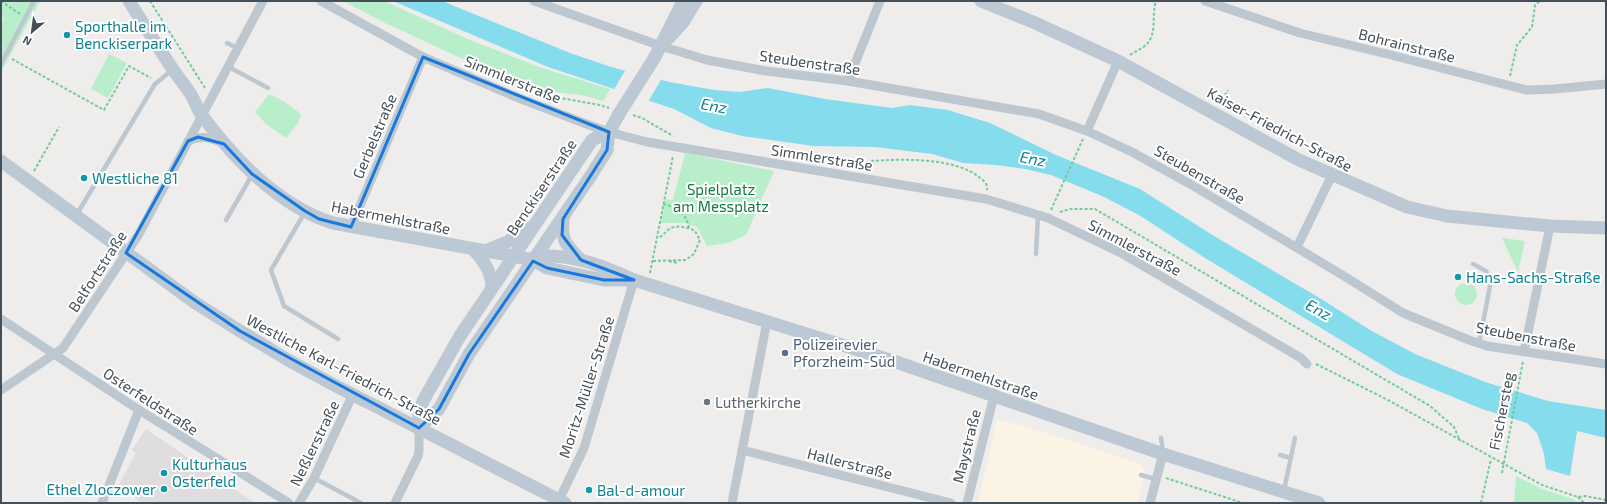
<svg xmlns="http://www.w3.org/2000/svg" width="1607" height="504" font-family="'Exo 2',sans-serif">
	<style>
		.commercial { fill: #fbf3e3 }
		.education { fill: #e0ddde }
		.green { fill: #b8eeca }
		.water { fill: #85dcec }
		.pier { fill: #efecec }
		.lines { fill: none; stroke-linecap: round; stroke-linejoin: round }
		.path { stroke: #70cc99; stroke-width: 2; stroke-dasharray: 3 2; stroke-linecap: butt }
		.lane { stroke: #bcc7cf; stroke-width: 4.5 }
		.street { stroke: #bcc7cf; stroke-width: 9 }
		.secondary { stroke: #bcc9d4; stroke-width: 13 }
		.secondary-bridge { stroke: #bcc9d4; stroke-width: 13 }
		.marked { fill: none; stroke: #1779dd; stroke-width: 3; stroke-linejoin: round }
		.culture-dot { fill: #0f9aa8; stroke: #fff; stroke-width: 1.5 }
		.service-dot { fill: #5c6f8a; stroke: #fff; stroke-width: 1.5 }
		.worship-dot { fill: #6b7280; stroke: #fff; stroke-width: 1.5 }
		.labels { text-anchor: middle; dominant-baseline: central; stroke-width: 4; stroke-linejoin: round; paint-order: stroke }
		.culture-label { font-size: 15px; fill: #0d838f; stroke: #fff; text-anchor: start }
		.street-label { font-size: 15px; fill: #445059; stroke: #fff }
		.park-label { font-size: 15px; fill: #167a42; stroke: #fff }
		.service-label { font-size: 15px; fill: #4e5e75; stroke: #fff; text-anchor: start }
		.worship-label { font-size: 15px; fill: #5b616d; stroke: #fff; text-anchor: start }
		.water-label { font-size: 16px; font-style: italic; fill: #0c8296; stroke: #fff }
	</style>
	<rect width="100%" height="100%" fill="#efecec"/>
	<polygon class="commercial" points="997,420 1021,425 1141,464 1145,472 1138,503 978,503"/>
	<polygon class="education" points="146,429 255,503 142,503 135,498 116,490 136,453 132,450"/>
	<g class="green">
		<polygon points="1,1 40,1 1,72 1,25 4,18 1,16"/>
		<polygon points="343,1 384,1 470,40 542,68 610,89 603,101 582,95 553,92 495,74 385,23"/>
		<polygon points="109,54 127,63 108,98 91,89"/>
		<polygon points="269,94 285,102 301,114 299,122 286,138 267,125 255,112"/>
		<polygon points="685,153 774,171 746,235 728,243 707,246 697,227 685,223 660,223 665,199 673,200"/>
		<polygon points="1502,238 1525,241 1518,272"/>
		<circle cx="1466" cy="294" r="11"/>
		<polygon points="1516,476 1542,489 1573,499 1579,503 1514,503"/>
	</g>
	<polygon class="water" points="393,1 442,1 570,53 611,67 669,82 714,90 740,92 768,88 825,99 892,108 910,105 948,110 990,123 1056,155 1140,189 1214,236 1323,300 1370,330 1415,354 1485,382 1548,401 1606,410 1606,438 1577,431 1570,476 1546,469 1544,454 1537,433 1527,423 1482,409 1397,374 1205,258 1139,215 1102,196 1051,175 1025,169 996,165 963,163 932,154 875,147 814,146 742,136 711,128 674,109 548,67"/>
	<polygon class="pier" points="626,69 662,78 648,102 613,91"/>
	<g class="lines">
		<g class="path">
			<polyline points="1,1 20,14"/>
			<polyline points="150,1 205,88"/>
			<path d="M 1130,55 C 1135,51 1142,49 1146,45 C 1158,33 1151,15 1156,1"/>
			<polyline points="12,59 104,110 129,66 151,78"/>
			<polyline points="1510,76 1517,45 1532,27 1535,5 1540,1"/>
			<polyline points="543,95 600,105 609,108"/>
			<polyline points="1220,104 1228,90"/>
			<polyline points="633,115 642,118 673,136"/>
			<path d="M 867,170 L 871,161 C 900,159 956,157 980,178 C 984,181 988,184 987,190"/>
			<polyline points="34,171 59,127"/>
			<path d="M 663,204 C 677,207 687,214 689,228"/>
			<polyline points="1051,210 1083,139"/>
			<polyline points="1060,212 1070,209 1095,209 1430,406 1454,427 1460,441"/>
			<path d="M 653,261 L 686,260 L 694,254 L 700,240 L 695,231 C 688,227 675,224 668,230 C 664,233 663,236 658,238"/>
			<polyline points="669,261 678,263"/>
			<polyline points="650,273 673,156"/>
			<polyline points="1316,364 1388,400 1542,485 1578,497 1585,496 1606,500"/>
			<polyline points="1502,473 1523,361"/>
			<polyline points="1166,478 1243,503"/>
			<polyline points="1578,497 1584,503"/>
			<polyline points="1481,503 1491,459"/>
		</g>
		<g class="lane">
			<polyline points="227,43 237,48"/>
			<polyline points="1,64 34,1"/>
			<polyline points="227,66 268,88"/>
			<polyline points="305,212 271,270 284,306 338,339"/>
			<polyline points="77,214 155,84 172,70"/>
			<polyline points="226,220 252,175"/>
			<polyline points="1036,254 1038,214"/>
			<polyline points="1473,264 1486,271 1491,281 1479,343"/>
			<polyline points="994,395 997,381"/>
			<polyline points="1161,438 1163,452"/>
			<polyline points="1280,455 1291,458"/>
			<polyline points="1141,475 1155,479"/>
			<polyline points="314,478 361,503"/>
			<polyline points="1284,490 1295,438"/>
		</g>
		<g class="street">
			<polyline points="321,1 423,57 516,97 589,125 609,132 647,142 986,199 1048,218 1123,254 1301,358 1307,364"/>
			<polyline points="534,1 661,46 707,60 766,71 848,81 1039,114 1087,131 1132,152 1190,184 1344,276 1403,313 1469,340 1487,346 1606,364"/>
			<polyline points="1205,1 1300,33 1391,55 1526,90 1555,89 1606,84"/>
			<polyline points="848,81 880,1"/>
			<polyline points="1087,131 1118,61"/>
			<path d="M 188,141 C 202,135 208,137 223,143"/>
			<polyline points="351,227 423,57"/>
			<polyline points="1297,247 1332,175"/>
			<polyline points="1,319 139,410 289,503"/>
			<polyline points="1524,352 1550,226"/>
			<polyline points="1,390 63,348 139,234 263,1"/>
			<polyline points="742,450 951,503"/>
			<polyline points="559,500 584,448 634,280"/>
			<polyline points="102,503 139,410"/>
			<polyline points="299,503 314,478 353,394"/>
			<polyline points="395,503 418,456 419,451 419,428"/>
			<polyline points="732,503 767,321"/>
			<polyline points="967,503 994,396"/>
			<polyline points="1150,503 1163,454"/>
		</g>
		<g class="secondary">
			<path d="M 129,1 C 143,23 157,46 172,68 C 177,76 184,84 190,93 C 195,100 197,110 203,117 C 236,161 279,206 333,223 L 513,256 C 519,257 528,260 534,259 C 540,259 545,255 552,256 C 581,257 608,268 634,280 L 893,361 L 1163,454 L 1319,503"/>
			<polyline points="981,1 1033,22 1118,61 1299,160 1407,207 1447,216 1550,226 1606,228"/>
			<polyline points="669,38 684,21 696,1"/>
			<polyline points="655,57 683,1"/>
			<polyline points="1,161 194,302 240,331 288,360 336,386 565,503"/>
			<path d="M 563,219 C 561,241 566,245 581,260"/>
			<path d="M 473,249 C 484,261 491,271 492,287"/>
			<polyline points="485,251 507,242 530,228"/>
			<polyline points="535,259 540,264 547,268 604,280 629,280"/>
			<polyline points="419,428 439,409 469,354 590,177 607,150 609,132 619,114"/>
			<polyline points="419,428 419,414 423,401 460,336 592,140 609,132"/>
		</g>
		<polyline class="secondary-bridge" points="619,114 655,57"/>
	</g>
	<path class="marked" d="M 423,57 L 609,132 L 607,150 L 563,219 L 562,235 L 581,260 L 634,280 L 604,280 L 547,268 L 533,261 L 469,354 L 439,409 L 419,428 L 240,331 L 126,253 L 188,141 L 198,137 L 224,144 L 252,174 L 305,211 L 319,219 L 351,227 Z"/>
	<g class="culture-dot">
		<circle cx="67" cy="35" r="4"/>
		<circle cx="84" cy="178" r="4"/>
		<circle cx="1458" cy="277" r="4"/>
		<circle cx="164" cy="473" r="4"/>
		<circle cx="164" cy="489" r="4"/>
		<circle cx="589" cy="490" r="4"/>
	</g>
	<circle class="service-dot" cx="785" cy="353" r="4"/>
	<circle class="worship-dot" cx="707" cy="402" r="4"/>
	<g class="labels">
		<g class="culture-label">
			<text x="75" y="26">Sporthalle im<tspan x="75" dy="17">Benckiserpark</tspan></text>
			<text x="92" y="178">Westliche 81</text>
			<text x="1466" y="277">Hans-Sachs-Straße</text>
			<text x="172" y="464">Kulturhaus<tspan x="172" dy="17">Osterfeld</tspan></text>
			<text x="156" y="489" text-anchor="end">Ethel Zloczower</text>
			<text x="597" y="490">Bal-d-amour</text>
		</g>
		<g class="street-label">
			<text transform="translate(1407 45) rotate(14)">Bohrainstraße</text>
			<text transform="translate(810 62) rotate(8)">Steubenstraße</text>
			<text transform="translate(513 79) rotate(22)">Simmlerstraße</text>
			<text transform="translate(1280 129) rotate(28)">Kaiser-Friedrich-Straße</text>
			<text transform="translate(374 136) rotate(-67)">Gerbelstraße</text>
			<text transform="translate(822 157) rotate(9)">Simmlerstraße</text>
			<text transform="translate(1200 174) rotate(30)">Steubenstraße</text>
			<text transform="translate(541 187) rotate(-56)">Benckiserstraße</text>
			<text transform="translate(391 217) rotate(11)">Habermehlstraße</text>
			<text transform="translate(1135 247) rotate(28)">Simmlerstraße</text>
			<text transform="translate(97 271) rotate(-57)">Belfortstraße</text>
			<text transform="translate(1526 336) rotate(11)">Steubenstraße</text>
			<text transform="translate(344 369) rotate(28)">Westliche Karl-Friedrich-Straße</text>
			<text transform="translate(981 375) rotate(19)">Habermehlstraße</text>
			<text transform="translate(586 387) rotate(-72)">Moritz-Müller-Straße</text>
			<text transform="translate(151 401) rotate(33)">Osterfeldstraße</text>
			<text transform="translate(1501 411) rotate(-79)">Fischersteg</text>
			<text transform="translate(314 443) rotate(-64)">Neßlerstraße</text>
			<text transform="translate(966 446) rotate(-76)">Maystraße</text>
			<text transform="translate(850 463) rotate(14)">Hallerstraße</text>
		</g>
		<g class="park-label">
			<text x="721" y="189">Spielplatz<tspan x="721" dy="17">am Messplatz</tspan></text>
		</g>
		<g class="service-label">
			<text x="793" y="344">Polizeirevier<tspan x="793" dy="17">Pforzheim-Süd</tspan></text>
		</g>
		<g class="worship-label">
			<text x="715" y="402">Lutherkirche</text>
		</g>
		<g class="water-label">
			<text transform="translate(714 105) rotate(10)">Enz</text>
			<text transform="translate(1033 158) rotate(11)">Enz</text>
			<text transform="translate(1319 309) rotate(29)">Enz</text>
		</g>
	</g>
	<rect width="1607" height="504" fill="none" stroke="#445059" stroke-width="4"/>
	<g transform="translate(32 32) rotate(209)" stroke="#ffffff" stroke-width="3" paint-order="stroke">
	<path d="M0-3L7 15L0 10L-7 15Z" fill="#445059"/>
	<text y="-6" font-size="11" font-weight="bold" text-anchor="middle" fill="#445059">N</text>
	</g>
</svg>
